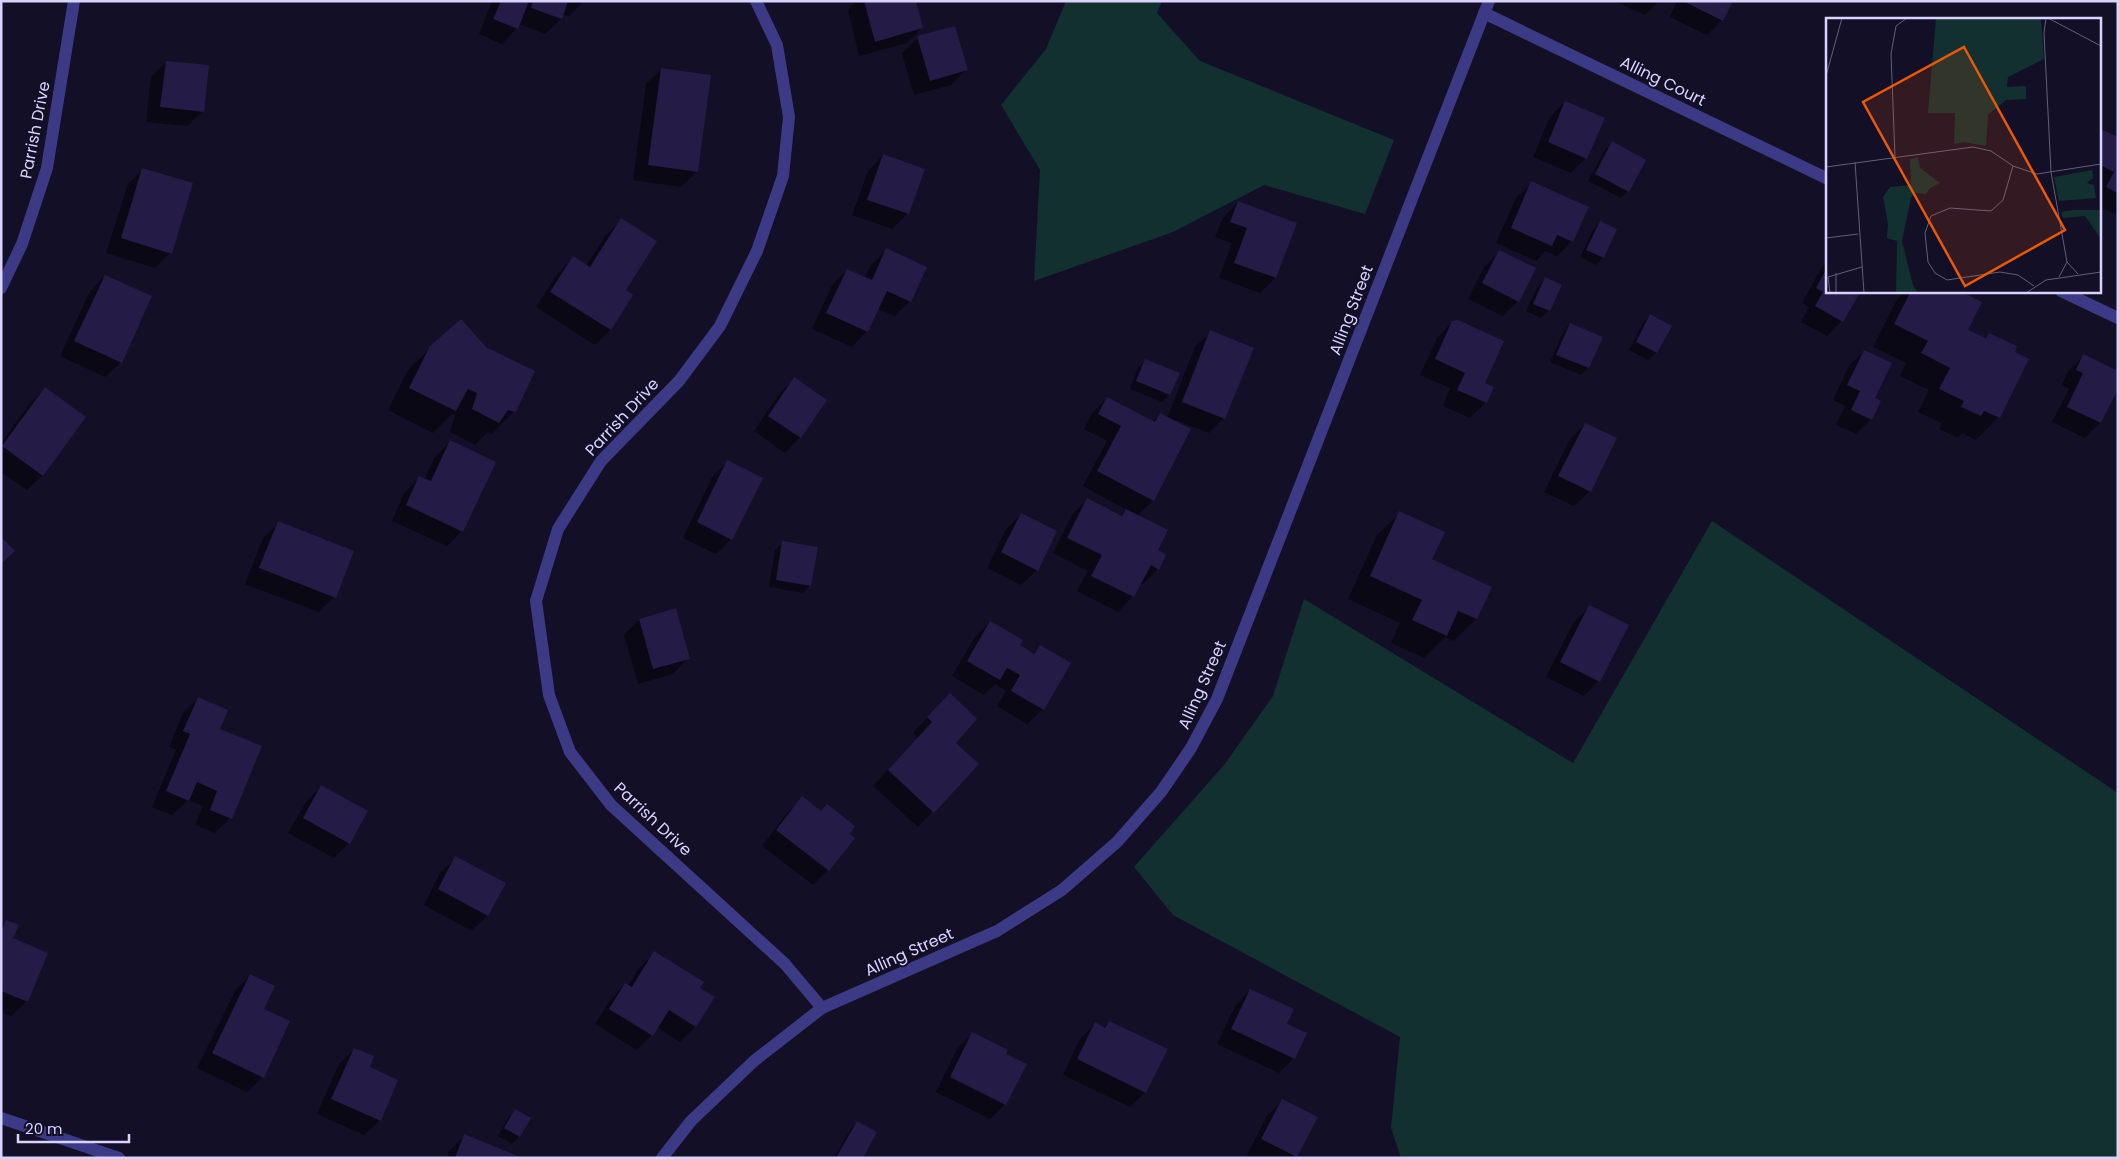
<svg xmlns="http://www.w3.org/2000/svg" width="2119" height="1159" font-family="Poppins,sans-serif">
	<style>
		.green { fill: #12302f }
		.shadow { fill: #0007 }
		.building { fill: #241b47 }
		.lines { fill: none; stroke-linecap: round; stroke-linejoin: round }
		.minor { stroke: #3d3a85; stroke-width: 12 }
		.labels { text-anchor: middle; dominant-baseline: central; stroke-width: 4; stroke-linejoin: round; paint-order: stroke }
		.street-label { font-size: 16px; fill: #d9d4ff; stroke: #130f26 }
		.inset-road { fill: none; stroke: #625e7d; stroke-width: 1 }
		.view { fill: #e8590c; fill-opacity: 0.15; stroke: #e8590c; stroke-width: 2.5 }
		.inset-edge { fill: none; stroke: #d9d4ff; stroke-width: 2.5 }
	</style>
	<rect width="100%" height="100%" fill="#130f26"/>
	<g class="green">
		<polygon points="1066,1 1162,1 1157,13 1200,61 1394,140 1365,214 1264,185 1173,232 1034,281 1040,170 1001,105 1046,49"/>
		<polygon points="1712,521 2118,793 2118,1158 1401,1158 1391,1128 1400,1037 1173,915 1134,867 1224,765 1273,696 1304,599 1573,763"/>
	</g>
	<g class="shadow">
		<polygon points="492,1 584,1 569,16 562,14 561,19 545,34 519,24 517,28 502,44 479,34"/>
		<polygon points="856,1 915,1 922,28 907,43 859,56 848,10"/>
		<polygon points="1614,1 1659,1 1645,15"/>
		<polygon points="1677,1 1731,1 1722,20 1707,35 1670,17"/>
		<polygon points="918,38 966,70 951,85 914,95 902,53"/>
		<polygon points="166,62 203,111 187,126 146,122 151,77"/>
		<polygon points="662,69 697,172 681,187 633,180 646,84"/>
		<polygon points="1565,102 1586,158 1571,173 1533,157 1550,117"/>
		<polygon points="2100,130 2118,138 2118,215 2100,207"/>
		<polygon points="1612,143 1628,191 1621,198 1588,181 1605,150"/>
		<polygon points="883,155 923,170 907,214 892,229 852,215 868,171"/>
		<polygon points="143,169 170,253 155,268 106,253 128,184"/>
		<polygon points="1531,183 1572,241 1557,256 1545,251 1536,261 1496,243 1516,198"/>
		<polygon points="1238,202 1295,223 1275,278 1260,293 1219,278 1232,243 1215,237 1223,218"/>
		<polygon points="622,220 624,290 632,295 610,330 595,345 536,307 558,273 573,258 586,266 606,235"/>
		<polygon points="1600,222 1603,258 1596,265 1580,257 1593,230"/>
		<polygon points="886,250 910,301 895,316 878,309 867,331 852,347 812,329 832,285 847,270 865,278 871,265"/>
		<polygon points="1499,252 1518,301 1503,316 1468,299 1484,267"/>
		<polygon points="1828,261 1828,291 1842,321 1827,336 1801,322 1809,307 1802,303 1822,267"/>
		<polygon points="105,276 121,362 105,377 60,356 90,291"/>
		<polygon points="1545,278 1560,285 1548,311 1541,318 1526,311 1538,286"/>
		<polygon points="1905,291 1943,291 1967,330 1985,339 1989,334 1999,417 1976,440 1962,433 1958,438 1939,429 1942,423 1918,412 1929,390 1900,376 1906,363 1873,347 1896,301"/>
		<polygon points="1651,315 1670,326 1656,353 1648,360 1629,350 1643,323"/>
		<polygon points="1452,322 1484,383 1493,387 1485,403 1470,418 1443,406 1450,388 1420,375 1437,338"/>
		<polygon points="1570,324 1588,368 1581,375 1550,362 1563,332"/>
		<polygon points="1211,332 1224,418 1209,433 1175,420 1153,500 1137,516 1156,551 1158,569 1143,584 1140,583 1133,596 1118,612 1077,591 1088,571 1053,553 1072,515 1087,500 1120,516 1127,510 1083,486 1107,441 1084,429 1092,413 1108,398 1152,422 1160,414 1167,418 1195,347"/>
		<polygon points="431,347 514,411 492,434 488,432 475,445 450,432 455,415 452,414 433,433 388,410 408,370"/>
		<polygon points="1864,351 1873,399 1871,419 1856,434 1836,425 1845,406 1833,400 1849,366"/>
		<polygon points="2083,356 2118,386 2100,423 2085,438 2052,422 2069,389 2062,385 2068,371"/>
		<polygon points="1146,360 1169,395 1162,402 1130,389 1138,368"/>
		<polygon points="794,379 825,400 800,437 785,453 754,431 779,394"/>
		<polygon points="45,388 42,475 27,490 1,472 1,443 30,403"/>
		<polygon points="1585,424 1590,491 1574,506 1544,492 1570,439"/>
		<polygon points="450,442 462,531 447,546 392,521 404,493 420,478 424,480 435,457"/>
		<polygon points="727,462 731,539 716,554 683,538 712,477"/>
		<polygon points="1400,513 1431,559 1491,587 1476,619 1454,641 1445,637 1424,658 1391,643 1400,623 1348,599 1377,535"/>
		<polygon points="1021,514 1037,570 1021,585 987,568 1006,529"/>
		<polygon points="278,523 334,597 319,612 245,584 263,538"/>
		<polygon points="783,543 810,585 803,593 769,587 775,550"/>
		<polygon points="1589,607 1599,681 1584,696 1546,677 1574,622"/>
		<polygon points="675,610 688,658 673,674 638,684 624,635 639,620"/>
		<polygon points="990,622 1018,646 1032,654 1040,646 1043,709 1027,724 997,706 1006,691 995,684 984,695 952,676 975,637"/>
		<polygon points="198,698 218,729 230,818 215,833 195,825 203,806 188,800 172,815 152,807 176,750 169,747 183,713"/>
		<polygon points="934,710 954,743 977,764 918,827 873,786 918,738 913,733"/>
		<polygon points="321,786 349,843 334,858 288,833 306,802"/>
		<polygon points="803,798 848,834 828,870 813,885 762,846 787,813"/>
		<polygon points="456,858 504,884 487,916 472,931 424,905 440,873"/>
		<polygon points="6,922 27,1001 11,1016 1,1012 1,927"/>
		<polygon points="655,953 698,988 713,998 695,1027 680,1042 657,1027 652,1035 637,1050 595,1024 610,1000 625,984 628,986 639,968"/>
		<polygon points="250,976 262,1009 263,1077 247,1092 197,1068 235,991"/>
		<polygon points="1250,990 1285,1024 1294,1058 1279,1073 1217,1044 1235,1006"/>
		<polygon points="1109,1022 1145,1092 1130,1107 1063,1075 1080,1039 1095,1024 1103,1028"/>
		<polygon points="973,1033 1004,1054 1005,1104 990,1119 936,1092 957,1049"/>
		<polygon points="355,1049 368,1068 380,1120 364,1135 317,1114 339,1064"/>
		<polygon points="1282,1101 1316,1117 1296,1156 1253,1158 1247,1155 1267,1116"/>
		<polygon points="515,1111 529,1119 519,1137 512,1144 498,1136 508,1118"/>
		<polygon points="857,1122 862,1158 834,1158 850,1130"/>
		<polygon points="465,1135 520,1158 447,1158 449,1151"/>
	</g>
	<g class="building">
		<polygon points="501,1 529,1 518,29 493,19"/>
		<polygon points="533,1 568,1 562,19 531,8"/>
		<polygon points="864,1 916,1 923,28 875,42"/>
		<polygon points="1683,1 1733,1 1723,21"/>
		<polygon points="955,26 968,70 930,81 917,36"/>
		<polygon points="166,61 209,65 204,112 160,107"/>
		<polygon points="661,68 711,75 698,172 648,165"/>
		<polygon points="1565,101 1605,118 1587,159 1548,142"/>
		<polygon points="2100,129 2118,137 2118,193 2106,187 2114,172 2100,165"/>
		<polygon points="1612,141 1646,160 1629,192 1595,174"/>
		<polygon points="883,154 925,169 909,214 867,200"/>
		<polygon points="142,168 193,183 172,254 121,238"/>
		<polygon points="1531,181 1589,207 1573,242 1557,235 1552,246 1511,228"/>
		<polygon points="1238,201 1297,223 1276,278 1234,263 1247,228 1230,222"/>
		<polygon points="621,218 657,241 626,290 633,295 611,330 550,292 573,256 590,267"/>
		<polygon points="1600,221 1617,229 1604,258 1586,250"/>
		<polygon points="886,248 927,267 911,302 887,291 868,332 826,313 847,269 872,280"/>
		<polygon points="1499,250 1536,268 1519,302 1482,283"/>
		<polygon points="1828,266 1828,291 1861,291 1843,322 1815,306 1823,292 1816,288"/>
		<polygon points="105,275 152,296 122,363 74,341"/>
		<polygon points="1545,277 1562,285 1550,311 1533,304"/>
		<polygon points="1911,291 1946,291 1950,293 1952,291 1960,291 1982,302 1968,330 1986,338 1989,333 2017,346 2015,352 2029,359 2000,418 1984,411 1981,416 1961,407 1964,401 1939,389 1950,368 1921,353 1928,341 1894,324"/>
		<polygon points="1650,314 1672,326 1657,353 1636,342"/>
		<polygon points="461,319 486,347 535,371 516,412 508,410 499,423 472,409 477,393 468,389 456,411 409,388 430,346"/>
		<polygon points="1458,320 1504,341 1485,383 1494,387 1487,403 1457,390 1465,373 1435,359 1452,321"/>
		<polygon points="1570,323 1603,337 1589,368 1556,355"/>
		<polygon points="1210,330 1254,348 1225,419 1182,402"/>
		<polygon points="1864,350 1892,363 1875,398 1881,401 1872,420 1851,410 1860,391 1847,385"/>
		<polygon points="2083,354 2118,371 2118,389 2101,423 2067,407 2083,373 2076,370"/>
		<polygon points="1145,359 1180,373 1170,395 1136,381"/>
		<polygon points="794,377 827,400 801,438 768,416"/>
		<polygon points="45,387 86,417 43,476 2,446"/>
		<polygon points="1107,397 1155,422 1160,413 1191,429 1154,501 1097,471 1121,426 1098,414"/>
		<polygon points="1585,423 1617,438 1591,492 1558,476"/>
		<polygon points="450,440 496,462 463,532 406,505 419,476 431,481"/>
		<polygon points="727,460 763,478 732,540 697,522"/>
		<polygon points="1087,498 1122,516 1126,509 1168,530 1158,550 1166,555 1159,570 1151,565 1134,597 1091,576 1102,555 1067,538"/>
		<polygon points="1399,511 1445,532 1432,559 1492,587 1477,619 1458,611 1447,636 1412,620 1422,600 1370,576"/>
		<polygon points="1021,513 1057,531 1038,571 1001,552"/>
		<polygon points="278,521 354,551 336,598 259,568"/>
		<polygon points="1,537 15,551 1,564"/>
		<polygon points="782,541 818,547 811,586 776,580"/>
		<polygon points="1589,605 1629,625 1600,682 1560,662"/>
		<polygon points="676,608 690,659 653,669 639,619"/>
		<polygon points="990,621 1023,640 1020,645 1034,654 1040,645 1071,663 1044,710 1011,691 1020,675 1007,668 1000,680 967,661"/>
		<polygon points="950,693 977,719 956,743 979,764 934,813 888,770 932,722 927,717"/>
		<polygon points="198,697 228,710 220,729 262,746 232,819 210,810 217,791 197,782 189,801 166,791 190,734 183,731"/>
		<polygon points="321,785 368,811 350,844 303,818"/>
		<polygon points="802,796 821,811 827,804 855,826 850,834 855,838 829,871 776,830"/>
		<polygon points="455,856 506,883 488,916 438,889"/>
		<polygon points="6,920 19,925 13,938 48,953 28,1002 1,991 1,931"/>
		<polygon points="654,951 704,982 700,988 715,997 696,1027 669,1010 653,1036 609,1009 625,983 632,987"/>
		<polygon points="250,974 275,986 264,1009 290,1021 264,1078 212,1053"/>
		<polygon points="1250,989 1294,1009 1287,1024 1307,1033 1295,1059 1231,1029"/>
		<polygon points="1109,1021 1168,1049 1146,1093 1077,1059 1095,1022 1105,1028"/>
		<polygon points="972,1032 1008,1050 1006,1054 1027,1064 1006,1105 950,1077"/>
		<polygon points="354,1048 374,1056 370,1067 398,1080 381,1121 331,1099"/>
		<polygon points="1282,1099 1318,1117 1297,1157 1261,1139"/>
		<polygon points="515,1109 531,1118 520,1137 504,1128"/>
		<polygon points="857,1121 877,1132 863,1158 836,1158"/>
		<polygon points="464,1134 523,1158 455,1158"/>
	</g>
	<g class="lines">
		<g class="minor">
			<polyline points="756,1 777,45 789,117 783,176 757,251 720,326 679,381 601,461 558,529 536,601 549,695 570,752 611,805 785,964 822,1008"/>
			<polyline points="1484,13 1828,179"/>
			<polyline points="1,288 22,244 47,168 74,1"/>
			<polyline points="2061,291 2118,318"/>
			<polyline points="1,1118 119,1158"/>
			<polyline points="662,1158 691,1121 754,1061 822,1008 997,931 1062,890 1117,842 1161,792 1191,748 1217,699 1489,1"/>
		</g>
	</g>
	<g class="labels">
		<g class="street-label">
			<text transform="translate(1663 81) rotate(26)">Alling Court</text>
			<text transform="translate(35 130) rotate(-79)">Parrish Drive</text>
			<text transform="translate(1351 310) rotate(-69)">Alling Street</text>
			<text transform="translate(622 417) rotate(-47)">Parrish Drive</text>
			<text transform="translate(1202 685) rotate(-66)">Alling Street</text>
			<text transform="translate(653 819) rotate(43)">Parrish Drive</text>
			<text transform="translate(909 952) rotate(-24)">Alling Street</text>
		</g>
	</g>
	<g transform="translate(1826 18)">
		<rect width="275" height="275" fill="#130f26"/>
		<path d="M 110,0 L 215,1 L 218,41 L 182,59 L 181,69 L 200,68 L 200,81 L 180,82 L 162,97 L 160,128 L 138,124 L 128,126 L 129,95 L 102,95 ZM 92,139 L 94,150 L 114,165 L 104,170 L 100,176 L 88,175 L 85,180 L 76,223 L 87,267 L 92,275 L 70,275 L 71,223 L 61,220 L 62,206 L 57,179 L 64,169 L 85,167 L 84,141 ZM 266,152 L 267,160 L 261,165 L 268,167 L 270,180 L 233,183 L 228,159 ZM 247,192 L 275,192 L 275,221 L 259,198 L 237,200 L 235,194 Z" fill="#12302f"/>
		<path class="inset-road" d="M 220,0 L 218,15 L 225,154 L 241,244 L 233,259M 222,0 L 275,28M 0,58 L 16,0M 69,139 L 65,36 L 70,8 L 81,0M 29,144 L 38,275M 187,148 L 177,182 L 165,193 L 124,190 L 105,198 L 99,215 L 102,244 L 109,255 L 121,262 L 174,254 L 192,257 L 208,268M 0,149 L 147,129 L 165,133 L 187,148 L 211,156 L 275,146M 0,220 L 32,216M 241,244 L 252,256M 10,255 L 10,275M 4,275 L 2,259 L 36,249M 200,275 L 220,262 L 275,254"/>
		<path class="view" d="M 138,29 L 239,212 L 139,268 L 37,84 Z"/>
		<rect width="275" height="275" class="inset-edge"/>
	</g>
	<rect width="2119" height="1159" fill="none" stroke="#d9d4ff" stroke-width="5"/>
	<path d="M18 1134v8h111v-8" fill="none" stroke="#d9d4ff" stroke-width="2.5"/>
	<text x="25" y="1134" font-size="15" fill="#d9d4ff" stroke="#130f26" stroke-width="4" paint-order="stroke">20 m</text>
</svg>
